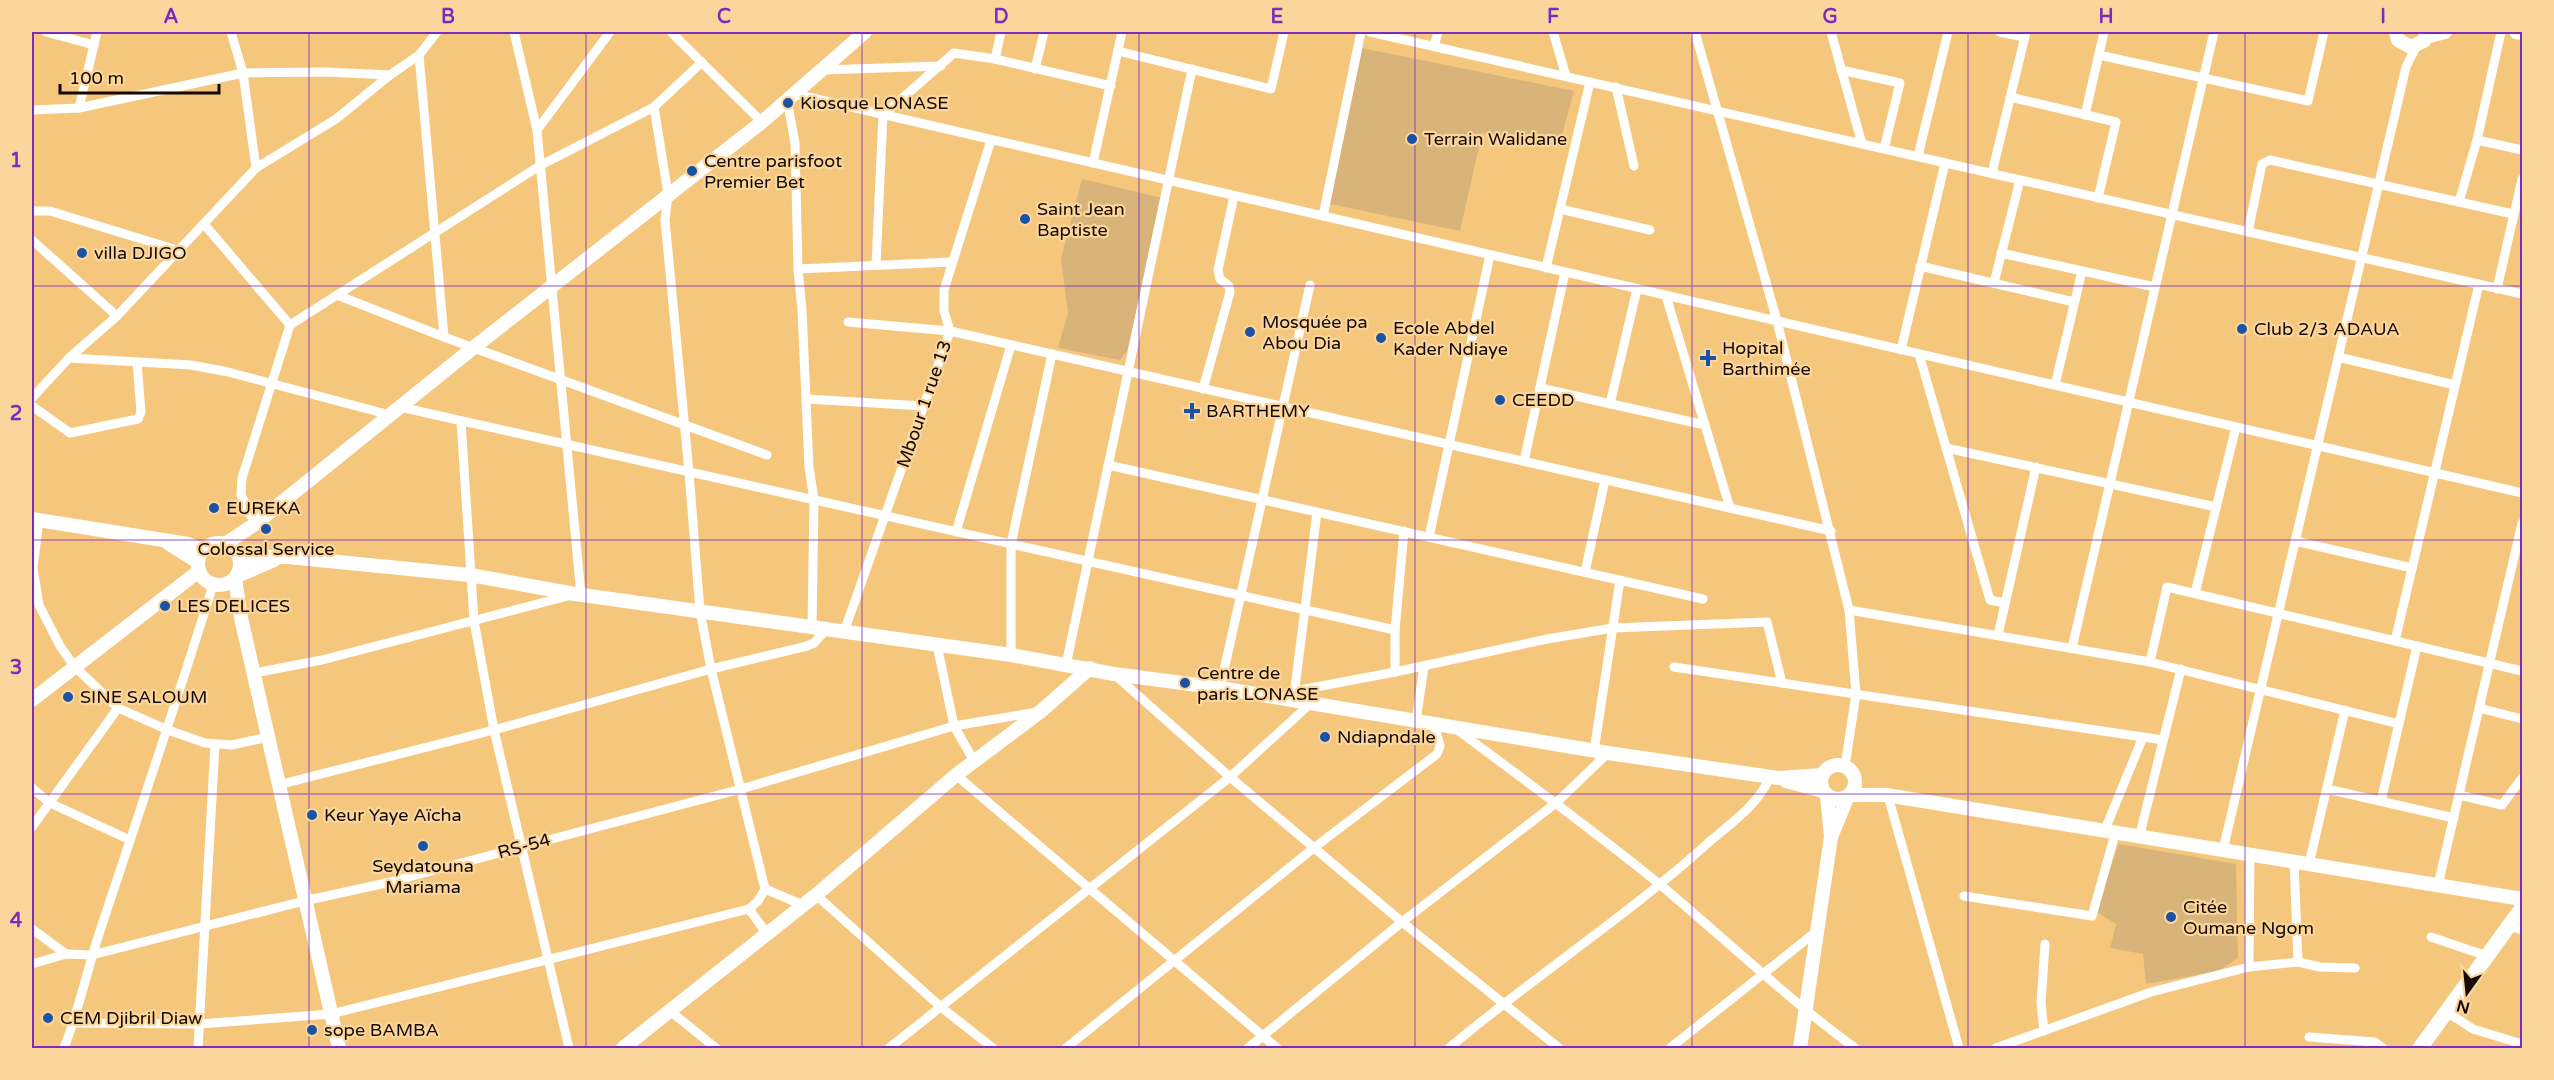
<svg xmlns="http://www.w3.org/2000/svg" width="2554" height="1080" font-family="'Varela Round',sans-serif">
	<style>
		.green { fill: #d9b47a }
		.lines { fill: none; stroke-linecap: round; stroke-linejoin: round }
		.street { stroke: #fff; stroke-width: 9 }
		.secondary { stroke: #fff; stroke-width: 14 }
		.primary { stroke: #fff; stroke-width: 15 }
		.grid { fill: none; stroke: #7b2cbf; stroke-width: 1.5; stroke-opacity: 0.55 }
		.poi-dot { fill: #1b52a4; stroke: #fbd69c; stroke-width: 2 }
		.labels { text-anchor: middle; dominant-baseline: central; stroke-width: 4.5; stroke-linejoin: round; paint-order: stroke }
		.poi-label { font-size: 18px; fill: #150800; stroke: #fbd69c; text-anchor: start }
		.street-label { font-size: 18px; fill: #150800; stroke: #fbd69c }
		.neatline { fill: none; stroke: #7b2cbf; stroke-width: 2 }
		.grid-label { font-size: 20px; text-anchor: middle; font-weight: bold; fill: #7b2cbf }
	</style>
	<rect width="100%" height="100%" fill="#f5c77d"/>
	<g class="green">
		<polygon points="1362,48 1574,91 1559,146 1482,133 1460,231 1330,204"/>
		<polygon points="1082,179 1163,198 1127,351 1120,360 1058,348 1068,313 1061,259"/>
		<polygon points="2119,844 2236,864 2238,958 2219,971 2146,984 2143,954 2110,948 2116,924 2094,910"/>
	</g>
	<g class="lines">
		<g class="street">
			<polyline points="46,32 94,45"/>
			<polyline points="231,32 243,73 325,72 390,75"/>
			<polyline points="437,32 419,55 444,337"/>
			<polyline points="514,32 537,130"/>
			<polyline points="671,32 762,122"/>
			<polyline points="1370,32 2522,294"/>
			<polyline points="1553,32 1566,76"/>
			<polyline points="1695,32 1777,321 1849,610 1856,694 1845,766"/>
			<polyline points="1831,32 1862,144"/>
			<polyline points="2000,32 2024,37"/>
			<polyline points="1434,46 1438,32"/>
			<polyline points="1118,51 1271,89 1284,32"/>
			<polyline points="2099,55 2308,101 2324,32"/>
			<polyline points="995,59 1001,32"/>
			<polyline points="1035,69 1044,32"/>
			<polyline points="822,70 941,66"/>
			<polyline points="1841,70 1900,83 1884,149"/>
			<polyline points="1616,87 1634,166"/>
			<polyline points="795,94 2522,493"/>
			<polyline points="2010,97 2116,122 2098,198"/>
			<polyline points="787,100 795,143 798,269 802,310 809,467 814,500 812,627"/>
			<polyline points="654,107 668,194 665,220 689,472 700,611 711,669 765,889 758,901 749,909 767,934"/>
			<polyline points="79,108 97,32"/>
			<polyline points="32,110 79,108 243,73 256,168"/>
			<polyline points="2085,115 2104,32"/>
			<polyline points="2477,140 2522,150"/>
			<polyline points="1918,156 1948,32"/>
			<polyline points="1093,163 1122,32"/>
			<polyline points="1992,173 2026,32"/>
			<polyline points="2459,202 2477,140 2501,32"/>
			<polyline points="1560,209 1650,230"/>
			<polyline points="32,211 50,211 177,250"/>
			<polyline points="1323,216 1361,32"/>
			<polyline points="204,224 290,325"/>
			<polyline points="2248,232 2262,164 2270,160 2513,214"/>
			<polyline points="32,240 117,316"/>
			<polyline points="2001,253 2155,287"/>
			<polyline points="876,265 883,115 954,53 995,59 1111,86"/>
			<polyline points="1920,266 2074,302"/>
			<polyline points="1546,268 1590,82"/>
			<polyline points="798,269 951,262"/>
			<polyline points="1994,283 2020,180"/>
			<polyline points="2497,289 2522,179"/>
			<polyline points="337,295 444,337 767,455"/>
			<polyline points="1666,296 1730,508"/>
			<polyline points="848,322 950,331 1831,531"/>
			<polyline points="1901,350 1945,163"/>
			<polyline points="1919,354 1990,600 2005,603"/>
			<polyline points="2338,357 2455,385"/>
			<polyline points="69,358 191,365 228,372 390,415"/>
			<polyline points="2055,385 2082,271"/>
			<polyline points="1540,388 1705,425"/>
			<polyline points="1203,389 1230,292 1229,286 1220,279 1218,270 1234,196"/>
			<polyline points="32,398 69,358 117,316 256,168 336,119 390,75 419,55"/>
			<polyline points="807,399 923,406"/>
			<polyline points="1610,404 1637,289"/>
			<polyline points="32,406 70,433 138,419 141,412 137,362"/>
			<polyline points="400,407 1395,630"/>
			<polyline points="461,421 474,621 494,730 569,1048"/>
			<polyline points="1946,448 2216,507"/>
			<polyline points="1524,461 1565,272"/>
			<polyline points="1108,465 1703,599"/>
			<polyline points="39,520 33,568 39,605 60,646 74,666 118,708 168,730 205,743 232,745 268,737"/>
			<polyline points="255,524 241,495 242,478 290,325 541,165 654,107 702,62"/>
			<polyline points="956,532 1011,345"/>
			<polyline points="1429,537 1490,255"/>
			<polyline points="2295,541 2412,568"/>
			<polyline points="1585,572 1605,480"/>
			<polyline points="2195,593 2236,427"/>
			<polyline points="581,595 537,130 610,32"/>
			<polyline points="1849,610 2150,662 2399,724"/>
			<polyline points="844,632 950,331 944,311 944,290 991,140"/>
			<polyline points="1998,635 2036,467"/>
			<polyline points="2395,641 2479,284"/>
			<polyline points="937,645 954,726 974,761"/>
			<polyline points="2072,648 2214,32"/>
			<polyline points="1011,655 1011,544 1052,354"/>
			<polyline points="2150,662 2167,587 2522,671"/>
			<polyline points="1066,665 1192,69"/>
			<polyline points="1674,667 2163,740"/>
			<polyline points="1395,672 1395,630 1404,531"/>
			<polyline points="254,673 322,660 572,595"/>
			<polyline points="1115,675 1230,777 1402,922 1559,1048"/>
			<polyline points="1220,688 1310,285"/>
			<polyline points="1295,691 1395,672 1547,639 1613,628 1767,622 1782,683"/>
			<polyline points="1294,696 1317,512"/>
			<polyline points="2479,708 2522,719"/>
			<polyline points="1416,721 1424,666"/>
			<path d="M 1456,729 C 1526,781 1596,832 1663,887 C 1727,941 1788,999 1855,1048"/>
			<polyline points="1594,751 1620,580"/>
			<polyline points="956,775 1277,1048"/>
			<polyline points="278,785 494,730 711,669 807,646 814,643 826,630"/>
			<polyline points="32,788 50,803 130,840"/>
			<polyline points="2327,789 2454,818"/>
			<polyline points="2459,795 2502,805 2522,778"/>
			<polyline points="1888,796 1959,1048"/>
			<polyline points="2381,801 2417,646"/>
			<polyline points="32,827 118,708"/>
			<polyline points="2104,832 2143,737"/>
			<polyline points="2139,838 2181,669"/>
			<polyline points="2223,850 2406,67 2416,47"/>
			<polyline points="2294,861 2298,962"/>
			<polyline points="2309,864 2345,710"/>
			<polyline points="2438,885 2522,523"/>
			<polyline points="765,889 803,905"/>
			<polyline points="816,895 942,1008 993,1048"/>
			<polyline points="1964,896 2092,916 2115,834"/>
			<polyline points="2509,926 2522,930"/>
			<polyline points="32,929 66,954"/>
			<polyline points="2431,937 2487,956"/>
			<polyline points="32,964 66,954 92,955 304,901 386,883 741,789 954,726 1037,712"/>
			<polyline points="2249,967 2250,854"/>
			<polyline points="670,1011 716,1048"/>
			<polyline points="2447,1012 2473,1029 2522,1044"/>
			<polyline points="74,1023 199,1024 331,1014 749,909"/>
			<polyline points="2044,1031 2041,1003 2045,944"/>
			<polyline points="2309,1037 2375,1042 2383,1048"/>
			<path d="M 64,1048 C 79,1010 87,970 100,931 C 138,816 177,701 213,585"/>
			<polyline points="198,1048 215,744"/>
			<polyline points="889,1048 1230,777 1310,704"/>
			<polyline points="1066,1048 1315,847 1437,754 1440,746 1434,724"/>
			<polyline points="1248,1048 1402,922 1556,803 1608,753"/>
			<path d="M 1449,1048 C 1533,977 1626,917 1708,843 C 1731,823 1758,805 1770,777"/>
			<polyline points="1670,1048 1817,931"/>
			<polyline points="1996,1048 2151,992 2249,967 2298,962 2320,967 2355,968"/>
		</g>
		<g class="secondary">
			<polyline points="2396,32 2398,40 2411,47 2424,41 2427,32"/>
			<polyline points="2516,32 2522,33"/>
			<polyline points="2426,37 2445,32"/>
			<polyline points="32,519 188,544 203,550"/>
			<circle cx="219" cy="564" r="21"/>
			<polyline points="168,543 198,562"/>
			<polyline points="225,544 255,524 473,348 762,122 865,32"/>
			<polyline points="240,557 288,557 470,575 575,594 1011,655 1114,674 1220,688 1608,753 1778,778 1822,775"/>
			<polyline points="237,576 274,560"/>
			<polyline points="235,579 241,618 339,1048"/>
			<polyline points="32,700 199,571"/>
			<circle cx="1838" cy="782" r="17"/>
			<polyline points="1786,781 1823,791"/>
			<polyline points="1850,795 1886,795 2522,899"/>
			<polyline points="1831,837 1847,798"/>
			<polyline points="623,1048 816,895 956,775 1040,712 1090,668"/>
			<polyline points="1800,1048 1831,837 1827,796"/>
		</g>
		<polyline class="primary" points="2420,1048 2522,908"/>
	</g>
	<path class="grid" d="M 309,32 L 309,1048M 586,32 L 586,1048M 862,32 L 862,1048M 1139,32 L 1139,1048M 1415,32 L 1415,1048M 1692,32 L 1692,1048M 1968,32 L 1968,1048M 2245,32 L 2245,1048M 32,286 L 2522,286M 32,540 L 2522,540M 32,794 L 2522,794"/>
	<g class="poi-dot">
		<circle cx="788" cy="103" r="6"/>
		<circle cx="1412" cy="139" r="6"/>
		<circle cx="692" cy="171" r="6"/>
		<circle cx="1025" cy="219" r="6"/>
		<circle cx="82" cy="253" r="6"/>
		<circle cx="2242" cy="329" r="6"/>
		<circle cx="1250" cy="332" r="6"/>
		<circle cx="1381" cy="338" r="6"/>
		<path d="M1705 349h6v6h6v6h-6v6h-6v-6h-6v-6h6z"/>
		<circle cx="1500" cy="400" r="6"/>
		<path d="M1189 402h6v6h6v6h-6v6h-6v-6h-6v-6h6z"/>
		<circle cx="214" cy="508" r="6"/>
		<circle cx="266" cy="529" r="6"/>
		<circle cx="165" cy="606" r="6"/>
		<circle cx="1185" cy="683" r="6"/>
		<circle cx="68" cy="697" r="6"/>
		<circle cx="1325" cy="737" r="6"/>
		<circle cx="312" cy="815" r="6"/>
		<circle cx="423" cy="846" r="6"/>
		<circle cx="2171" cy="917" r="6"/>
		<circle cx="48" cy="1018" r="6"/>
		<circle cx="312" cy="1030" r="6"/>
	</g>
	<g class="labels">
		<g class="poi-label">
			<text x="800" y="103">Kiosque LONASE</text>
			<text x="1424" y="139">Terrain Walidane</text>
			<text x="704" y="161">Centre parisfoot<tspan x="704" dy="21">Premier Bet</tspan></text>
			<text x="1037" y="209">Saint Jean<tspan x="1037" dy="21">Baptiste</tspan></text>
			<text x="94" y="253">villa DJIGO</text>
			<text x="1262" y="322">Mosquée pa<tspan x="1262" dy="21">Abou Dia</tspan></text>
			<text x="1393" y="328">Ecole Abdel<tspan x="1393" dy="21">Kader Ndiaye</tspan></text>
			<text x="2254" y="329">Club 2/3 ADAUA</text>
			<text x="1722" y="348">Hopital<tspan x="1722" dy="21">Barthimée</tspan></text>
			<text x="1512" y="400">CEEDD</text>
			<text x="1206" y="411">BARTHEMY</text>
			<text x="226" y="508">EUREKA</text>
			<text x="266" y="549" text-anchor="middle">Colossal Service</text>
			<text x="177" y="606">LES DELICES</text>
			<text x="1197" y="673">Centre de<tspan x="1197" dy="21">paris LONASE</tspan></text>
			<text x="80" y="697">SINE SALOUM</text>
			<text x="1337" y="737">Ndiapndale</text>
			<text x="324" y="815">Keur Yaye Aïcha</text>
			<text x="423" y="866" text-anchor="middle">Seydatouna<tspan x="423" dy="21">Mariama</tspan></text>
			<text x="2183" y="907">Citée<tspan x="2183" dy="21">Oumane Ngom</tspan></text>
			<text x="60" y="1018">CEM Djibril Diaw</text>
			<text x="324" y="1030">sope BAMBA</text>
		</g>
		<g class="street-label">
			<text transform="translate(924 404) rotate(-71)">Mbour 1 rue 13</text>
			<text transform="translate(524 846) rotate(-15)">RS-54</text>
		</g>
	</g>
	<rect width="2554" height="1080" fill="none" stroke="#fbd69c" stroke-width="66"/>
	<g transform="translate(2467 993) rotate(195)" stroke="#fbd69c" stroke-width="4.5" paint-order="stroke">
	<path d="M0-4.5L10 22L0 15L-10 22Z" fill="#150800"/>
	<text y="-9" font-size="16" font-weight="bold" text-anchor="middle" fill="#150800">N</text>
	</g>
	<path d="M60 84v9h159v-9" fill="none" stroke="#150800" stroke-width="3"/>
	<text x="69" y="84" font-size="18" fill="#150800" stroke="#fbd69c" stroke-width="4.5" paint-order="stroke">100 m</text>
	<rect x="33" y="33" width="2488" height="1014" class="neatline"/>
	<g class="grid-label">
		<text x="171" y="23">A</text>
		<text x="448" y="23">B</text>
		<text x="724" y="23">C</text>
		<text x="1001" y="23">D</text>
		<text x="1277" y="23">E</text>
		<text x="1553" y="23">F</text>
		<text x="1830" y="23">G</text>
		<text x="2106" y="23">H</text>
		<text x="2383" y="23">I</text>
		<text x="16" y="167">1</text>
		<text x="16" y="420">2</text>
		<text x="16" y="674">3</text>
		<text x="16" y="927">4</text>
	</g>
</svg>
